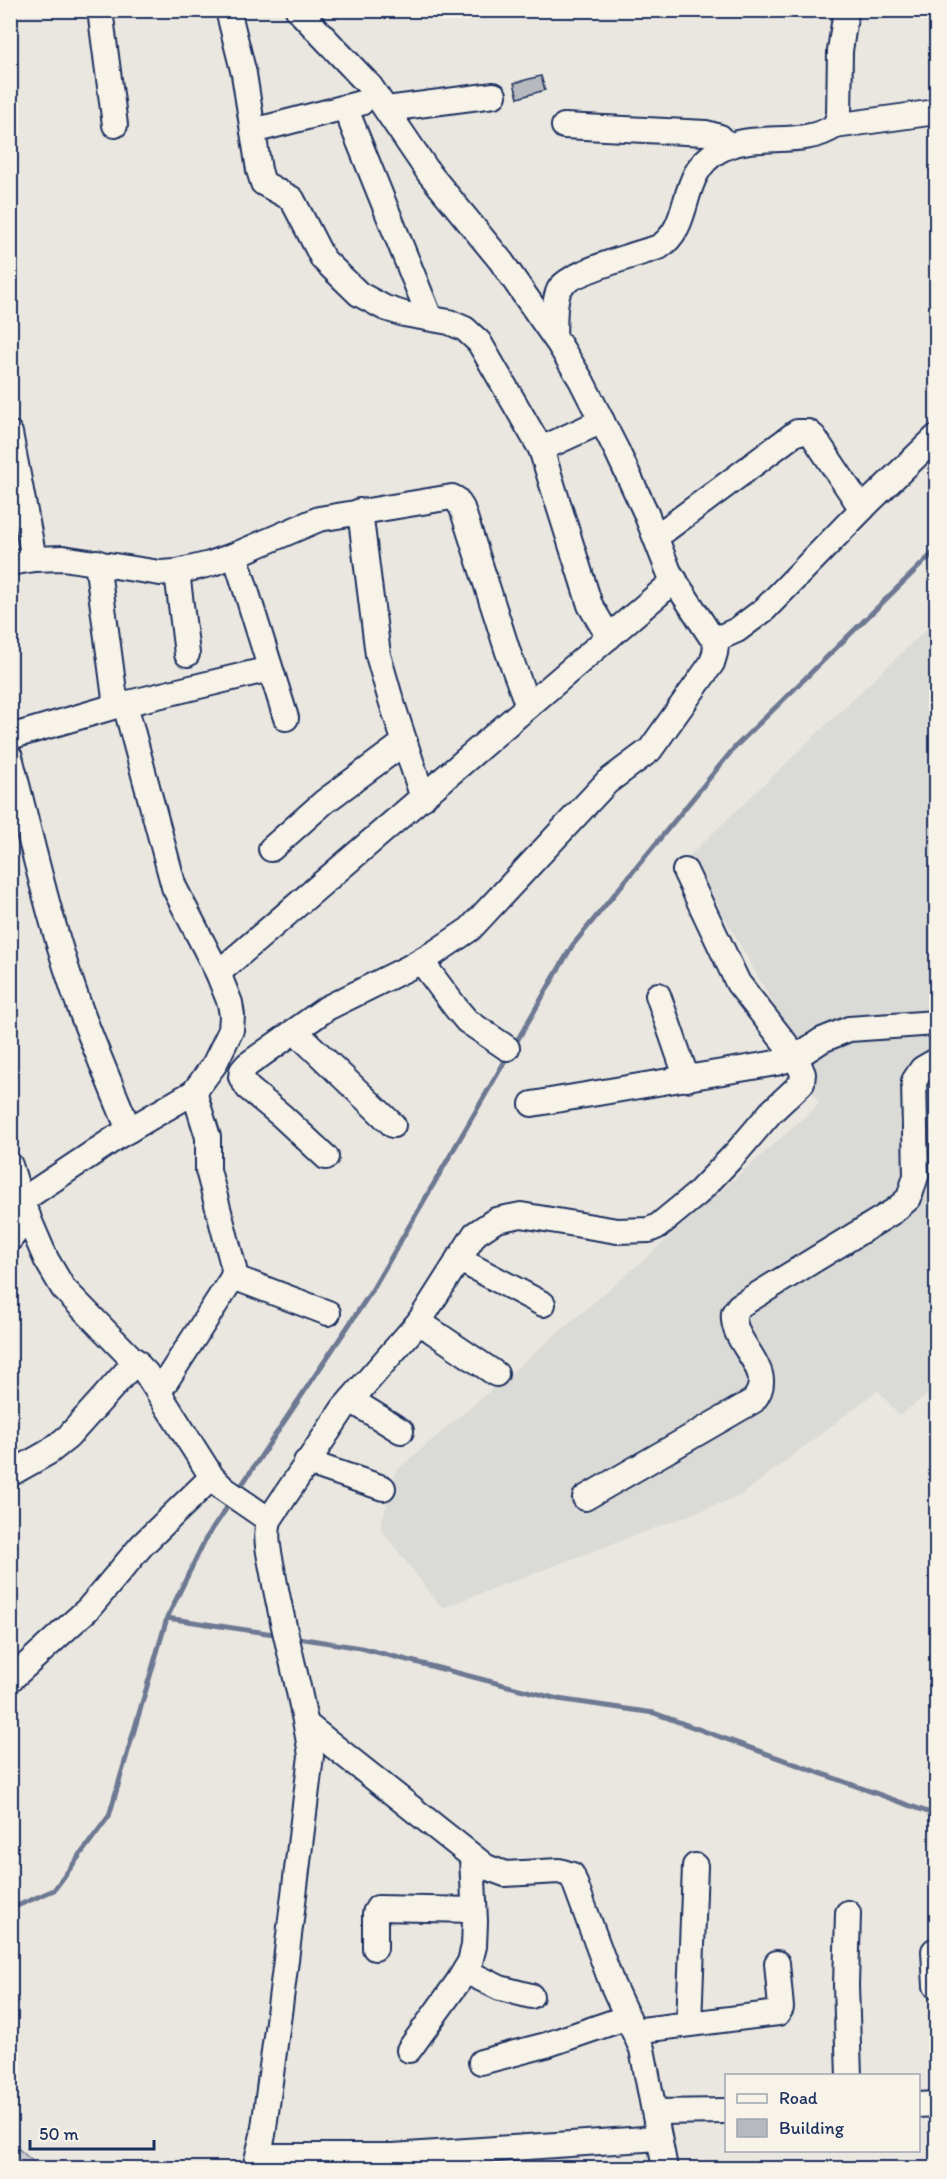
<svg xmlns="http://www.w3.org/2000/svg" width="947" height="2179" font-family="Itim,sans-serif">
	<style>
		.built { fill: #dadad6 }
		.green { fill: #cbcccd; stroke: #737e96; stroke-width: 1.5 }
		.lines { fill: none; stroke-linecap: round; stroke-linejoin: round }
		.stream { stroke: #6d7892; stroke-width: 5 }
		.building { fill: #b6babf; stroke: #1b2f5e; stroke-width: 1.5 }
		.minor-casing { stroke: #1b2f5e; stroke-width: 28 }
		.minor { stroke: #f7f3e8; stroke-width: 24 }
	</style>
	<rect width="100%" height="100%" fill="#eae7e0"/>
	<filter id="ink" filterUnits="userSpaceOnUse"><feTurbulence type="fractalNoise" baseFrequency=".0167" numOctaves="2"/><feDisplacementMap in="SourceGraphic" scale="12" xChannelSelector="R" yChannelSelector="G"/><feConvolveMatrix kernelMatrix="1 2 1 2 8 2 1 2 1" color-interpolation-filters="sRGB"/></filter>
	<g filter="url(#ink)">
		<polygon class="built" points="936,620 936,1388 899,1416 878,1390 740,1496 442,1608 380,1528 397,1470 640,1263 819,1104 786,1027 690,855"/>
		<polygon class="green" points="11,2142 40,2168 11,2168"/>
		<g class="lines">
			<g class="stream">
				<polyline points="514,1046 572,946 735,747 936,550"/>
				<polyline points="237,1492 371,1292 509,1054"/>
				<polyline points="167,1618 280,1635"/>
				<polyline points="292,1637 361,1648 558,1699 654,1713 936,1815"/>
				<polyline points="10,1909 54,1890 109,1816 167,1618 205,1540 230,1503"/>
			</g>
		</g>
		<polygon class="building" points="541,76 545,90 518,98 514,83"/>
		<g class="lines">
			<g class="minor-casing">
				<g id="minor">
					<polyline points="100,10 115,125"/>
					<polyline points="228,10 244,74 259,170 263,183 292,199 323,259 359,294 385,308 404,314 449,322 465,329 479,342 541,449 590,605 609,637"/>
					<polyline points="298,10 370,86 429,173 501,261 559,344 581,380 617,451 645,511 669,572 710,635 721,637 737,630 765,609 868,503 936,437"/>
					<polyline points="345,107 430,318"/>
					<polyline points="387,109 494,95"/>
					<polyline points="564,126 706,133 720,137 728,146"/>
					<polyline points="835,126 936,112"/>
					<polyline points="253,131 361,103"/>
					<path d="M 554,336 C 555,322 553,303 559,290 C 566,273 639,254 659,247 C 694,225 677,175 718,151 C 753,130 801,149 835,126 L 839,115 L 840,51 L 846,10"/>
					<polyline points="10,433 34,559"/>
					<polyline points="541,449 602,421"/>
					<polyline points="360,511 378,655 390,697 423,798"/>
					<polyline points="656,537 797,432 808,432 814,437 862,509"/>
					<polyline points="235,555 286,718"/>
					<polyline points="97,562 116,706"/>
					<polyline points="10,563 34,559 63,558 160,573 177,572 210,564 235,555 319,519 452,497 456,499 462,508 508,652 528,706"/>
					<polyline points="177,572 187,654"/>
					<polyline points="10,737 116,706 270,669"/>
					<path d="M 10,757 C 32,842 51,929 81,1011 C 96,1051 113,1091 129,1130"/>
					<polyline points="271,849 324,802 405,742"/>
					<polyline points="421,961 456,1008 467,1021 507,1048"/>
					<polyline points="218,973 675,580"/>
					<polyline points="658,995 687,1079"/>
					<polyline points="295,1031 393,1125"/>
					<polyline points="532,1104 776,1063 796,1057 822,1040 849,1029 936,1023"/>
					<polyline points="326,1157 282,1116 248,1088 241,1077 242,1071 247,1065 327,1008 410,967 436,952 470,929 607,782 650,750 712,663 715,653 717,637"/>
					<polyline points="10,1165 21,1201 46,1259 63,1288 146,1373 212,1477 224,1489 269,1520"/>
					<polyline points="21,1201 117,1137 194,1092 214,1065 231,1030 232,1016 230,1003 218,973 174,887 125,704"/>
					<polyline points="10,1239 28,1216"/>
					<polyline points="458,1259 543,1304"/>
					<polyline points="233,1277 328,1313"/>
					<polyline points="419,1322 496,1374"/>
					<polyline points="159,1392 233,1277 234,1269 208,1170 208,1137 194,1092"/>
					<polyline points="351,1400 401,1431"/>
					<polyline points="306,1462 383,1488"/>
					<polyline points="10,1474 49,1452 68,1437 136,1361"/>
					<path d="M 585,1498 L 753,1401 C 780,1370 730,1345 734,1313 L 739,1306 L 894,1211 L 909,1198 L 916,1176 L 914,1081 L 922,1069 L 936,1061"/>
					<polyline points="10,1680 89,1608 142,1545 212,1477"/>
					<polyline points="307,1725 486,1867 505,1874 559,1871 572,1875 612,1984 642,2049 665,2168"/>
					<polyline points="848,1913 846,1985 849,2076"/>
					<polyline points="375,1948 375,1913 378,1908 474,1910"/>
					<polyline points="934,1951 936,1986"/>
					<polyline points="465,1971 500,1988 531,1996"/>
					<polyline points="689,2024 695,1866"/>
					<polyline points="634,2031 778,2013 781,2008 777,1963"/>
					<polyline points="409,2050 458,1982 470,1962 474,1946 475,1922 472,1857"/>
					<polyline points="481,2062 546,2045 628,2017"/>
					<polyline points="918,2105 936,2104"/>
					<polyline points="655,2112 726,2111"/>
					<polyline points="259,2156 393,2156 659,2138"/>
					<path d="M 255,2168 L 263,2135 L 284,1976 L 311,1756 C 303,1696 285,1639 274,1579 C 271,1560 264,1539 269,1520 L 343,1409 L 419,1322 L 475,1234 L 496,1220 L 521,1215 L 617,1231 L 649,1230 L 658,1226 L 697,1194 L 736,1153 L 771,1112 L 802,1083 L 803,1074 L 796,1057 L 738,983 L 685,871"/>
				</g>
			</g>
			<use href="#minor" class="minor"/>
		</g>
	</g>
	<rect width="947" height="2179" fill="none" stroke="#f7f3e8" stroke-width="36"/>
	<rect x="18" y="18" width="911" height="2143" fill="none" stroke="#1b2f5e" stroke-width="2" filter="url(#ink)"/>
	<rect x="725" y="2074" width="195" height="78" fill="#f7f3e8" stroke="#9fa5b1" stroke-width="1.5"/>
	<rect x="737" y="2094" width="30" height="9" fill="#f7f3e8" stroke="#9fa5b1" stroke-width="1.5"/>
	<text x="779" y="2104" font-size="18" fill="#1b2f5e">Road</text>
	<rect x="737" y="2119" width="30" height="18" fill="#b6babf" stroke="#9fa5b1" stroke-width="1.5"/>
	<text x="779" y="2134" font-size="18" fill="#1b2f5e">Building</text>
	<path d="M30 2140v9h124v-9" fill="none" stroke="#1b2f5e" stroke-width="3"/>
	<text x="39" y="2140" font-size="18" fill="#1b2f5e" stroke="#f7f3e8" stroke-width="4.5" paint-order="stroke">50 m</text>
</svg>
